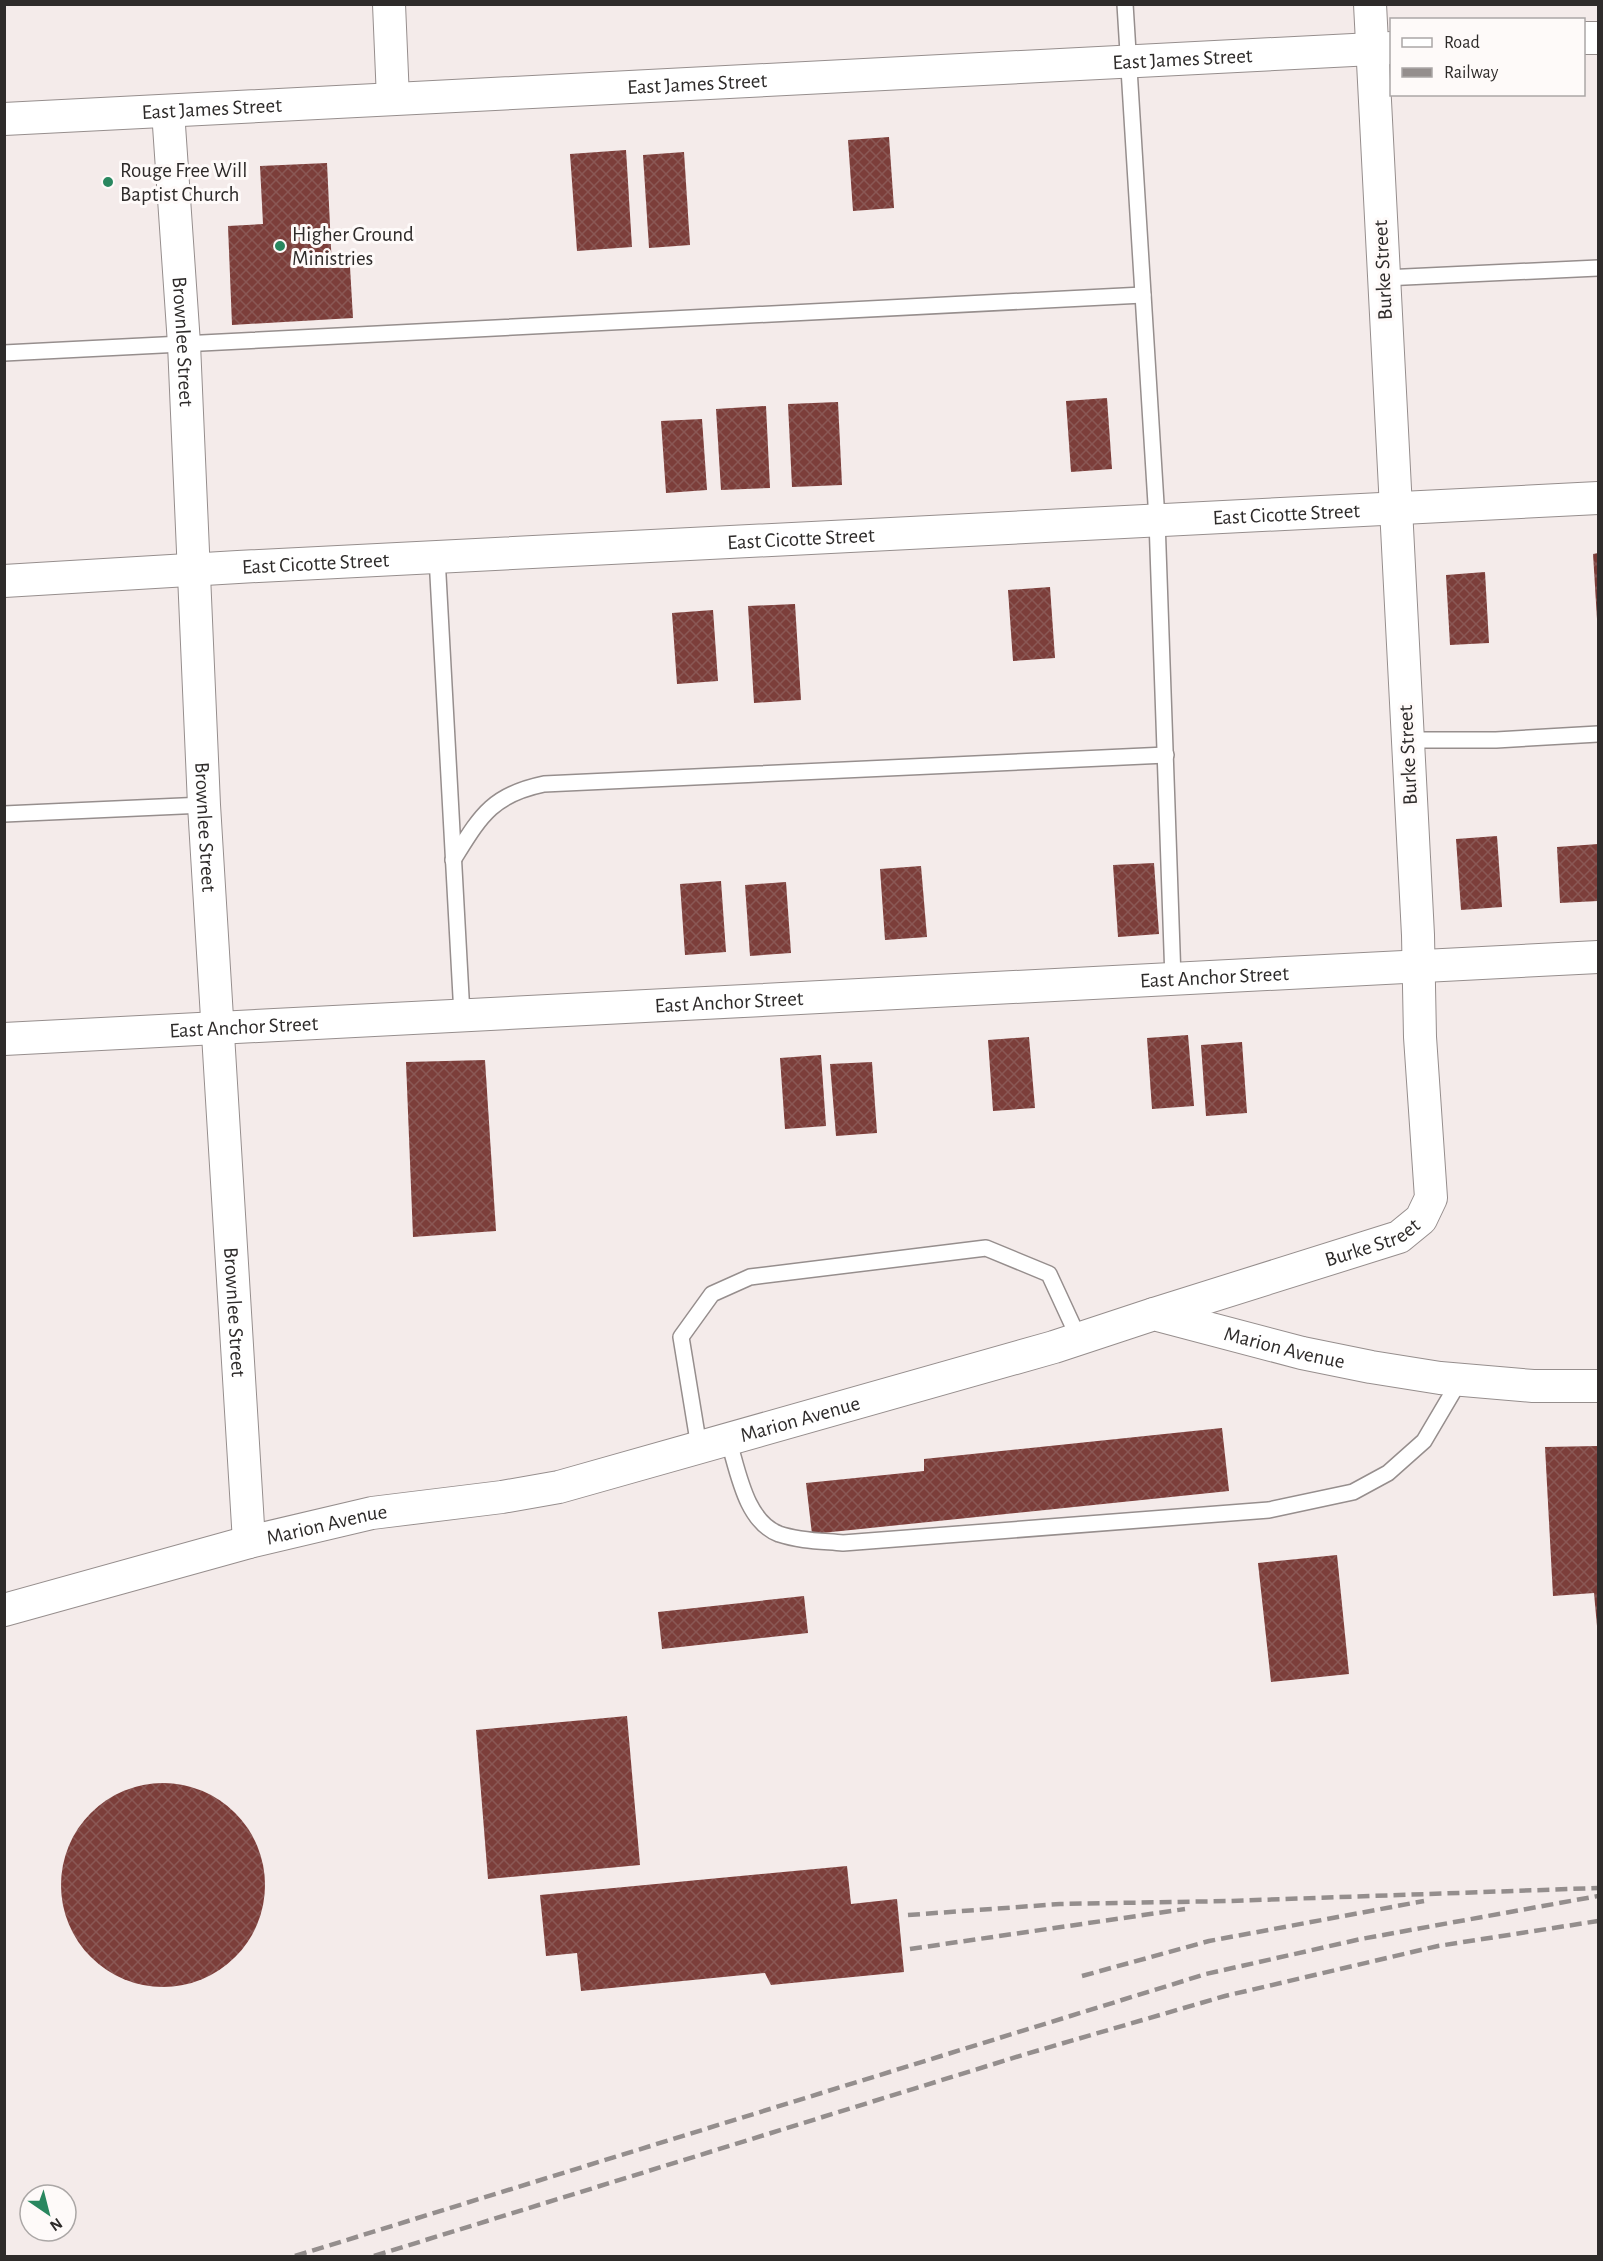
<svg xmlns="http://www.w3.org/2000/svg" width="1603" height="2261" font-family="'Alegreya Sans',sans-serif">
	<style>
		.building { fill: url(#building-cross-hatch) }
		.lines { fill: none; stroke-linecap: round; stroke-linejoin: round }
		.lane-casing { stroke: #968e8d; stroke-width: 18 }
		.street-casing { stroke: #968e8d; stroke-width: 34 }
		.lane { stroke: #fff; stroke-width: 15 }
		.street { stroke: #fff; stroke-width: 32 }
		.rail { stroke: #948e8d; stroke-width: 4.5; stroke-dasharray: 12 6; stroke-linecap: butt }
		.poi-dot { fill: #29875f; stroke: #fefaf9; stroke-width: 2 }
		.labels { text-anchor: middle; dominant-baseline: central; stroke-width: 6; stroke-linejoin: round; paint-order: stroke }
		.street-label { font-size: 21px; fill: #2e2b2a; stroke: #fefaf9 }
		.poi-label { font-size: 21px; fill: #2e2b2a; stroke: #fefaf9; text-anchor: start }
	</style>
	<defs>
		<pattern id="building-cross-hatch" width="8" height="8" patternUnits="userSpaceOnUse" patternTransform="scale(1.5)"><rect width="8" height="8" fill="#7c3e3a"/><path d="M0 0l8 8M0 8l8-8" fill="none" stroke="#8a5855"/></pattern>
	</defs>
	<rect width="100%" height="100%" fill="#f4ebea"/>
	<g class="building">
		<polygon points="889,137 894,208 853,211 848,140"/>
		<polygon points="626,150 632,247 577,251 570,154"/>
		<polygon points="684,152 690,245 649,248 643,155"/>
		<polygon points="327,163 332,268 350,267 353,318 232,325 228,226 263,224 260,166"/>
		<polygon points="1107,398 1112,469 1071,472 1066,401"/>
		<polygon points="838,402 842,485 792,487 788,404"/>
		<polygon points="766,406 770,488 721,490 716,409"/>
		<polygon points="702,419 707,490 666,493 661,421"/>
		<polygon points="1598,553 1598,619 1597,619 1593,554"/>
		<polygon points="1485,572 1489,643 1450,645 1446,575"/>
		<polygon points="1050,587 1055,658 1013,661 1008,590"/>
		<polygon points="795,604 801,700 754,703 748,606"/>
		<polygon points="713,610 718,681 677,684 672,613"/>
		<polygon points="1497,836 1502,907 1461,910 1456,839"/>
		<polygon points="1598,844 1598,901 1560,903 1557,847"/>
		<polygon points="1154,863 1159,934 1118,937 1113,865"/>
		<polygon points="921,866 927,937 885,940 880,869"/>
		<polygon points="721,881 726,952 685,955 680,884"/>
		<polygon points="786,882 791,953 750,956 745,885"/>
		<polygon points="1188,1035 1194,1106 1152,1109 1147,1038"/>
		<polygon points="1029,1037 1035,1108 993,1111 988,1040"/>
		<polygon points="1242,1042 1247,1113 1206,1116 1201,1045"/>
		<polygon points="821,1055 826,1126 785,1129 780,1058"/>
		<polygon points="485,1060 496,1231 413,1237 406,1062"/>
		<polygon points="872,1062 877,1133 836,1136 830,1064"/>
		<polygon points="1222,1428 1229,1491 812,1534 806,1483 924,1471 924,1459"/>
		<polygon points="1598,1446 1598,1626 1597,1626 1594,1593 1553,1596 1545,1447"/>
		<polygon points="1337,1555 1349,1674 1271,1682 1258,1563"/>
		<polygon points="804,1596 808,1633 662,1649 658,1612"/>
		<polygon points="627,1716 640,1865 488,1879 476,1730"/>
		<circle cx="163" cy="1885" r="102"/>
		<polygon points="847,1866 851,1904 897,1899 904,1972 771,1985 765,1973 581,1991 577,1953 546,1956 540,1895"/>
	</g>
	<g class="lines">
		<g class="lane-casing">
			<g id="lane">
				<polyline points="1125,4 1157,520 1173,979"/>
				<polyline points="1384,278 1598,268"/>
				<polyline points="4,353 1143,295"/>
				<polyline points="437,557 462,1015"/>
				<polyline points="1407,740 1496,740 1598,734"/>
				<polyline points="4,814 204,805"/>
				<path d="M 453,860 C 480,817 491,795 544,784 L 1166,755"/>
				<path d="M 728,1439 C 738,1470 745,1521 779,1534 C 800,1541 822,1541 843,1543 L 1269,1510 L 1353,1492 L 1388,1473 L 1424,1441 L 1460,1380"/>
				<polyline points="699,1447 681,1337 712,1294 750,1277 986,1248 1049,1274 1079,1339"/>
			</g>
		</g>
		<g class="street-casing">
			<g id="street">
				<polyline points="389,4 393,99"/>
				<polyline points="1584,38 1598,38"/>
				<path id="s1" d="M 168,111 L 184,344 L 204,805 L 249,1542"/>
				<path id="s2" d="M 4,119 L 1392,48"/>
				<path id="s3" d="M 4,581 L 238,567 L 1598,498"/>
				<path id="s4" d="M 4,1039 L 1598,957"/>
				<path id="s5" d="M 1154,1314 L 1399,1237 L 1421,1219 L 1431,1198 L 1420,1037 L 1418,935 L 1370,4"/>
				<path id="s6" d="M 4,1610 L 249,1542 L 372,1513 L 502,1497 L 559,1487 L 1054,1347 L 1154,1314 L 1302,1353 L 1371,1367 L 1440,1378 L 1533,1386 L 1598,1386"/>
			</g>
		</g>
		<use href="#lane" class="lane"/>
		<use href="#street" class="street"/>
		<g class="rail">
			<polyline points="908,1915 1060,1904 1229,1901 1598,1888"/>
			<polyline points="910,1949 1185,1909"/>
			<polyline points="1082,1976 1209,1941 1424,1901"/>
			<polyline points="295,2256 1206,1974 1361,1939 1598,1896"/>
			<polyline points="374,2256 1026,2054 1225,1996 1438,1946 1598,1921"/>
		</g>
	</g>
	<g class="poi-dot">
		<circle cx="108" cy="182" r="6"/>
		<circle cx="280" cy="246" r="6"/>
	</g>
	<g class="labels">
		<g class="street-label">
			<text stroke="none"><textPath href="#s2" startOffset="1180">East James Street</textPath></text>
			<text stroke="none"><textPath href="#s2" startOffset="694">East James Street</textPath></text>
			<text stroke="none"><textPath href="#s2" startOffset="208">East James Street</textPath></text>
			<text transform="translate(1383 270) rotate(-93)">Burke Street</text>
			<text stroke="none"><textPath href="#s1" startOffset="231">Brownlee Street</textPath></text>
			<text stroke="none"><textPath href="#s3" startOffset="1284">East Cicotte Street</textPath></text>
			<text stroke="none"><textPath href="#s3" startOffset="798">East Cicotte Street</textPath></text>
			<text stroke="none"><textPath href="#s3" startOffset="312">East Cicotte Street</textPath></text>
			<text transform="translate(1408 755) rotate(-93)">Burke Street</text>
			<text stroke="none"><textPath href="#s1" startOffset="717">Brownlee Street</textPath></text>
			<text stroke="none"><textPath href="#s4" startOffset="1212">East Anchor Street</textPath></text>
			<text stroke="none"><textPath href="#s4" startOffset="726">East Anchor Street</textPath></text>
			<text stroke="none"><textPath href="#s4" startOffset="240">East Anchor Street</textPath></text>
			<text stroke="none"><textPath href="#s5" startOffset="230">Burke Street</textPath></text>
			<text stroke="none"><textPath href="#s1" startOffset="1203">Brownlee Street</textPath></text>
			<text stroke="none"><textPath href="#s6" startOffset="1324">Marion Avenue</textPath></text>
			<text stroke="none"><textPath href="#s6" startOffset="820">Marion Avenue</textPath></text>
			<text stroke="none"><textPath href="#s6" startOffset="334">Marion Avenue</textPath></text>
		</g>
		<g class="poi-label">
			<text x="120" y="170">Rouge Free Will<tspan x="120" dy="24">Baptist Church</tspan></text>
			<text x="292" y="234">Higher Ground<tspan x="292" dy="24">Ministries</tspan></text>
		</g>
	</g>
	<rect width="1603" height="2261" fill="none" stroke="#2e2b2a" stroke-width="12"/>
	<rect x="1390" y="18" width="195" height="78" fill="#fefaf9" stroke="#aba7a6" stroke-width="1.5"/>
	<rect x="1402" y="38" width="30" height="9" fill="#ffffff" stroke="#aba7a6" stroke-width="1.5"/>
	<text x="1444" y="48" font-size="18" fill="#2e2b2a">Road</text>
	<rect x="1402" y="68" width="30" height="9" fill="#948e8d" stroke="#aba7a6" stroke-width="1.5"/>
	<text x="1444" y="78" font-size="18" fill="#2e2b2a">Railway</text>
	<g transform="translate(48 2213) rotate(145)"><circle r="28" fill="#fefaf9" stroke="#aba7a6" stroke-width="1.5"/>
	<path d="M0-4.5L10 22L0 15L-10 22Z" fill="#29875f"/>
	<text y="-9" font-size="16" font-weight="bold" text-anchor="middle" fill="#2e2b2a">N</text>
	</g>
</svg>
